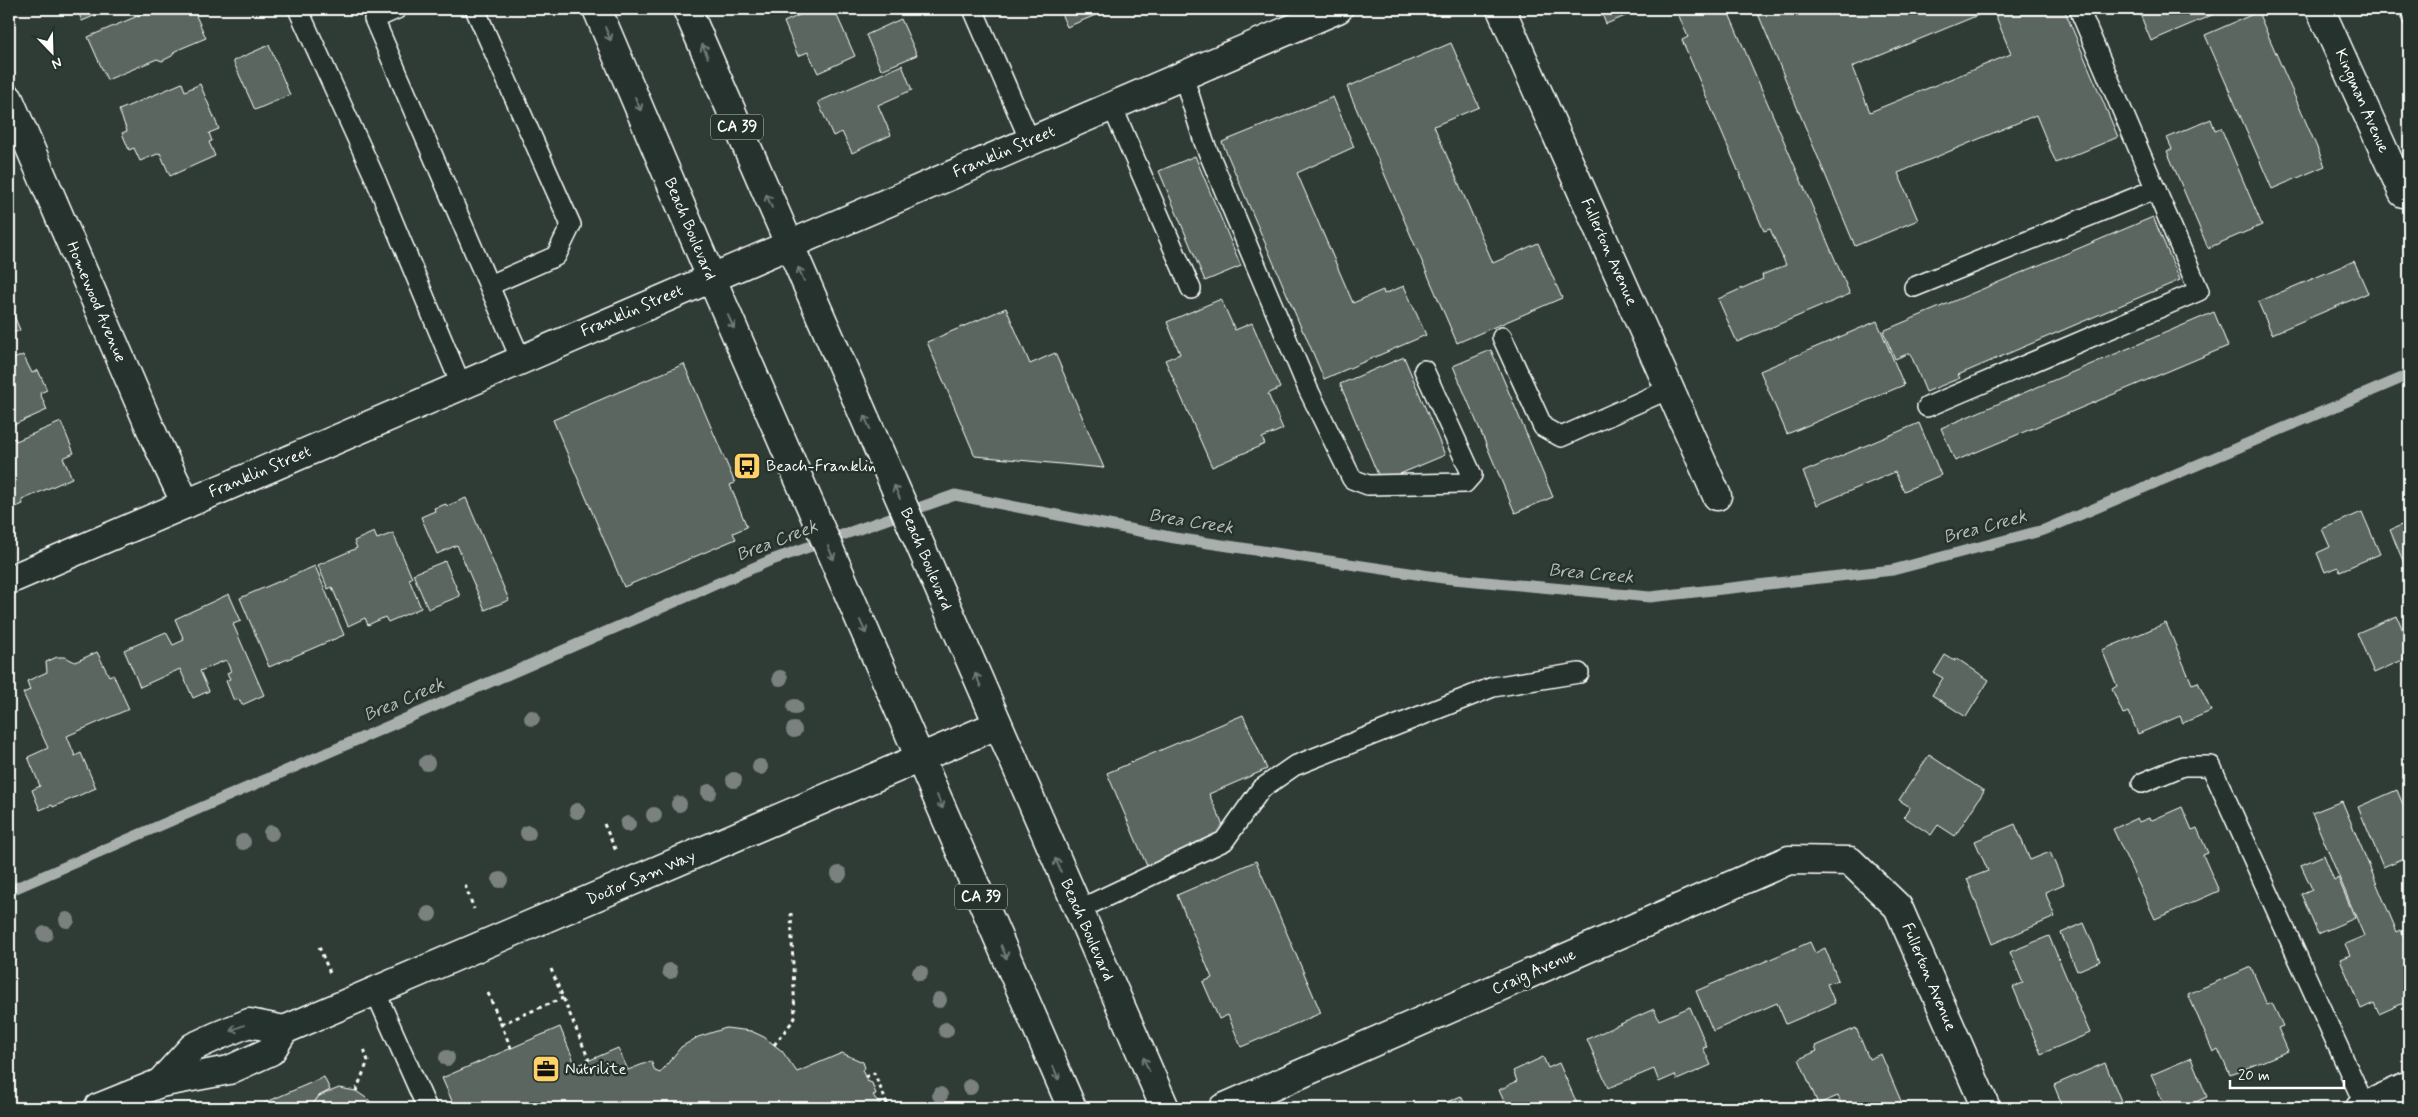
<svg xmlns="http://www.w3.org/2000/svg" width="2418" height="1117" font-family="Mynerve,sans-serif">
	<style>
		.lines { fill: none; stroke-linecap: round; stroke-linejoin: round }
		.stream { stroke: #a9afac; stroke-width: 11 }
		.building { fill: #5b6661; stroke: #fff }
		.service-casing { stroke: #fff; stroke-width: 22 }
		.minor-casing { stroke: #fff; stroke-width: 31 }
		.primary-casing { stroke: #fff; stroke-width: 31 }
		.path { stroke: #fff; stroke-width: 3; stroke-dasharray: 4 4; stroke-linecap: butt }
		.service { stroke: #26332d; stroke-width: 19 }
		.minor { stroke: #26332d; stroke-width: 28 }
		.primary { stroke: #26332d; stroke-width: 28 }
		.tree { fill: #7a817e }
		.oneway { stroke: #727a76 }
		.labels { text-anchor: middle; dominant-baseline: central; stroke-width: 5; stroke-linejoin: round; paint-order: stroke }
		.shield { fill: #26332d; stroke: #bec2c0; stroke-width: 1 }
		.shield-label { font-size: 15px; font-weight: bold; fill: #fff }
		.street-label { font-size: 16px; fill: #fff; stroke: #26332d }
		.poi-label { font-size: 16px; fill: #fff; stroke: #26332d; text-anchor: start }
		.water-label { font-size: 18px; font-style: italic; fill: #b8bcba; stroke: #26332d }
	</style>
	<rect width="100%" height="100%" fill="#2f3b35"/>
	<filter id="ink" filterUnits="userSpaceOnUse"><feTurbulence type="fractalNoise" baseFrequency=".02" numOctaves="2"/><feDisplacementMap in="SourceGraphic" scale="10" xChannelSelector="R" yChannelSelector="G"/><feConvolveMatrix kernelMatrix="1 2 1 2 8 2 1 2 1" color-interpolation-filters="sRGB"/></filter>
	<g filter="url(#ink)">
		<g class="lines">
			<polyline class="stream" points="9,891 769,561 955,495 1175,538 1443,578 1650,597 1893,570 2044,530 2409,375"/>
		</g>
		<g class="building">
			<polygon points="77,9 110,9 82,21"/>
			<polygon points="154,9 193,9 206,38 175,51 172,56 162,61 157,59 107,80 88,37"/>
			<polygon points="813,9 834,9 855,56 818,73 808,52 798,56 784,22"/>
			<polygon points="1059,9 1110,9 1067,27"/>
			<polygon points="1600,9 1642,9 1606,24"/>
			<polygon points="1676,9 1727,9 1850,294 1737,342 1718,299 1763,279 1762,275 1786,265 1770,229 1764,231 1682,40 1688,37"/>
			<polygon points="1756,9 1993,9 1852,67 1870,112 2011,54 1993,9 2064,9 2118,137 2056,163 2036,115 1898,173 1918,220 1855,246"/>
			<polygon points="2138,9 2226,9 2151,41"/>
			<polygon points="2397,9 2409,9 2409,28 2408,25 2405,27"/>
			<polygon points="2258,12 2325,166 2272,189 2205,35"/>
			<polygon points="901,19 917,55 881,70 866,35"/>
			<polygon points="1451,43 1479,107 1434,126 1493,263 1538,243 1562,298 1457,343 1347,87"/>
			<polygon points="269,45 290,95 255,110 233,61"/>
			<polygon points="902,65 912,90 878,105 891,135 852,153 842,132 833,136 818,102"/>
			<polygon points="182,83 185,91 200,84 219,129 209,133 212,141 209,142 215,156 170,176 160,153 140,161 134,148 129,150 122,133 127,131 119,110"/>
			<polygon points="1333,97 1354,147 1297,173 1353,303 1383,290 1384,294 1404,286 1426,335 1324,379 1304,332 1303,332 1222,142"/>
			<polygon points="2211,119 2215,130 2221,128 2262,225 2208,248 2167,151 2172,149 2167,138"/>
			<polygon points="1195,156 1241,266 1205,281 1159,171"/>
			<polygon points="2153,217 2180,280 1958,375 1960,378 1926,392 1910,353 1895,359 1883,331"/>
			<polygon points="2354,261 2368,293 2272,334 2258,302"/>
			<polygon points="1221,299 1235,330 1252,323 1280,388 1268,394 1283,429 1262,438 1265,444 1212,467 1165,360 1180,354 1167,322"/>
			<polygon points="9,303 20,330 9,335"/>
			<polygon points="1006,308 1030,364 1055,353 1104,468 975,456 927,342"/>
			<polygon points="2214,312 2228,346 1955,461 1941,428"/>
			<polygon points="1877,321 1904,385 1787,434 1760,371"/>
			<polygon points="1491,350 1553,497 1515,513 1453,366"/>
			<polygon points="23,355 32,373 38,370 47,390 40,393 47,410 9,427 9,361"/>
			<polygon points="1404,357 1445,455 1381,482 1340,384"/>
			<polygon points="684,364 735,483 730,485 747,527 733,533 736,539 624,587 553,420"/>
			<polygon points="61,422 74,453 63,458 72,478 22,500 23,504 9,510 9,440 15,438 16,441"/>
			<polygon points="1919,423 1941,475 1904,491 1895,472 1817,505 1803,472"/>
			<polygon points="466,498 509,600 485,610 457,545 437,554 421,517 435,511 434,508 446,504 447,506"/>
			<polygon points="2362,512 2380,554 2340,571 2338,567 2325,572 2317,553 2330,547 2322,529"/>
			<polygon points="2409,522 2409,575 2390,530"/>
			<polygon points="374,532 377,539 393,533 412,578 409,579 421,608 388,622 385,617 368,625 365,618 348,626 332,587 328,589 318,565 357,548 354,541"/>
			<polygon points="445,561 460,596 428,609 413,574"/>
			<polygon points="315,566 344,635 269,667 240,598"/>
			<polygon points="229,594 241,621 233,624 264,695 242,705 239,699 234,701 226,681 230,679 227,673 231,671 226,660 200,671 209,691 193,698 180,669 140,687 124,650 166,632 173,645 184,640 175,619"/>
			<polygon points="2397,616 2409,645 2409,657 2374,673 2357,633"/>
			<polygon points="2166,623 2192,684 2198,682 2211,711 2183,723 2180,716 2138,734 2129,712 2123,714 2112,689 2117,686 2102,650"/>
			<polygon points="97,652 109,676 113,674 129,709 67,736 75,756 81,753 96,788 53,807 52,805 40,810 32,790 40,786 28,757 48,748 23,693 30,690 27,681 47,672 46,662 57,657 65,657 75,662"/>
			<polygon points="1945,655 1955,661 1956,658 1989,680 1966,717 1932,695 1943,678 1934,673"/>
			<polygon points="1243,715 1267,769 1209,794 1226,832 1147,866 1107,773"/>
			<polygon points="1929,755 1984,791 1955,836 1938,825 1931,835 1904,817 1910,807 1899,800"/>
			<polygon points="2397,790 2409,819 2409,856 2383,867 2358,807"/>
			<polygon points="2342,801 2397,932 2401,930 2409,950 2409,987 2404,990 2408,1001 2379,1014 2374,1003 2361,1009 2340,959 2350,955 2345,944 2364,936 2312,813"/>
			<polygon points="2182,807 2192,830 2197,828 2208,853 2203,855 2219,891 2155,919 2113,829 2137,818 2139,822 2149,818 2150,821"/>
			<polygon points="2015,824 2030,860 2050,852 2064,884 2045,892 2055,917 1992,944 1967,879 1988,871 1975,841"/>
			<polygon points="2324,855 2334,880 2338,878 2355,918 2318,934 2301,894 2312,889 2301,865"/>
			<polygon points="1256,861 1321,1013 1241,1047 1228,1015 1219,1019 1203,982 1212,978 1177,895"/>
			<polygon points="2084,923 2100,961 2077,971 2061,933"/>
			<polygon points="2049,936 2090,1033 2041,1054 2013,987 2023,983 2010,952"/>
			<polygon points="1810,942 1815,953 1825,948 1838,980 1827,984 1835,1003 1786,1024 1777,1003 1713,1031 1696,991"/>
			<polygon points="2251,967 2267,1005 2272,1003 2283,1026 2278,1028 2288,1051 2230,1075 2218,1049 2213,1052 2188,994"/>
			<polygon points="1690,1007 1707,1047 1703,1048 1711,1065 1677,1080 1675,1075 1659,1082 1654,1069 1608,1088 1587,1039 1654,1009 1659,1020"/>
			<polygon points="560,1027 576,1066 618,1048 628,1070 651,1061 655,1071 660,1073 681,1047 698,1037 726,1028 751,1031 764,1037 782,1051 797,1072 842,1053 863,1062 865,1068 862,1070 867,1081 872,1083 876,1094 873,1095 875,1098 883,1108 455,1108 442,1078"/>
			<polygon points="1856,1028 1869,1059 1881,1054 1904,1108 1843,1108 1838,1096 1818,1104 1799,1059 1817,1051 1815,1046"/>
			<polygon points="1543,1057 1548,1068 1559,1063 1579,1108 1507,1108 1499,1090 1517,1081 1513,1071"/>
			<polygon points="2191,1058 2207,1097 2182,1108 2166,1108 2151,1075"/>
			<polygon points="2105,1063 2124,1108 2063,1108 2054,1085"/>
			<polygon points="324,1077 330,1090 319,1096 310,1108 253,1108"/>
			<polygon points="339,1088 356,1091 369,1100 373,1107 382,1103 384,1108 310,1108 319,1096"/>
			<polygon points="1461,1096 1467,1108 1433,1108"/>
		</g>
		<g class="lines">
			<g class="service-casing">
				<g id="service">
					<polyline points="298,9 375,178 461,385"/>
					<polyline points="397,9 374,19 521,360"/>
					<polyline points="475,9 571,225 556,256 490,285"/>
					<polyline points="973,9 1030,141"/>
					<polyline points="1183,75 1204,142 1308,389 1352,479 1368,485 1465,483 1472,475 1424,370"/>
					<polyline points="1112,106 1191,289"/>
					<polyline points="1914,287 2156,189"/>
					<polyline points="1502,337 1543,427 1561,437 1669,389"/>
					<polyline points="1927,407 2199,291 2079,9"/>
					<polyline points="2142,783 2183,766 2211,766 2365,1106"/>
					<polyline points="1078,910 1224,841 1261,789 1294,766 1493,687 1579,673"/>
					<polyline points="375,991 427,1108"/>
				</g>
			</g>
			<g class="minor-casing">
				<g id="minor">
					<polyline points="1501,9 1717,496"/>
					<polyline points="2320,9 2403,193"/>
					<polyline points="9,99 155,439 186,504"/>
					<polyline points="9,580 1338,9"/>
					<polyline points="160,1083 193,1047 217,1036 249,1023 284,1030"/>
					<polyline points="98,1108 160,1083 229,1070 271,1051 284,1030 997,725"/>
					<polyline points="1223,1108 1789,860 1850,861 1898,907 1986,1108"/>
					<polyline points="2360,1108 2409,1086"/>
				</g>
			</g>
			<g class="primary-casing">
				<g id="primary">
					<polyline points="597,9 711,277 1072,1108"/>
					<polyline points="687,9 1165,1108"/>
				</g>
			</g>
			<g class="path">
				<polyline points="604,824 616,851"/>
				<polyline points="465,885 474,909"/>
				<polyline points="319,947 330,973"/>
				<polyline points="551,969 589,1060"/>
				<polyline points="488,993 511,1048"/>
				<polyline points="501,1024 563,998"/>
				<polyline points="774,1045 795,1018 791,913"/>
				<polyline points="865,1077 874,1073 889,1108"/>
				<polyline points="356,1091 368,1061 364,1048"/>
			</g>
			<use href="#service" class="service"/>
			<use href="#minor" class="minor"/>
			<use href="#primary" class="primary"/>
		</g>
		<g class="tree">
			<circle cx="780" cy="678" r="8"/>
			<circle cx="795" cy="707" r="8"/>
			<circle cx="532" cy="718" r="8"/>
			<circle cx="794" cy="730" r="8"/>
			<circle cx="427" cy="763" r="8"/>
			<circle cx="760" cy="767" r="8"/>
			<circle cx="734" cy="780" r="8"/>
			<circle cx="709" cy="792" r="8"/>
			<circle cx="679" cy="804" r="8"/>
			<circle cx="577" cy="811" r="8"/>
			<circle cx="654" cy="815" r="8"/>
			<circle cx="628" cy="824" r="8"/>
			<circle cx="271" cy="833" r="8"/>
			<circle cx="528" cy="833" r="8"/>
			<circle cx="243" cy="842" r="8"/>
			<circle cx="839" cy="874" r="8"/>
			<circle cx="500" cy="880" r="8"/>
			<circle cx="429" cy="914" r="8"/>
			<circle cx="67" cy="920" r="8"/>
			<circle cx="45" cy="934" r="8"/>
			<circle cx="670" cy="971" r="8"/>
			<circle cx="920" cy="973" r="8"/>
			<circle cx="939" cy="1000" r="8"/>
			<circle cx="946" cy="1030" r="8"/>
			<circle cx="447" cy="1058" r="8"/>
			<circle cx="970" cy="1087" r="8"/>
			<circle cx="940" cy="1095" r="8"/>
		</g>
		<defs><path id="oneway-shaft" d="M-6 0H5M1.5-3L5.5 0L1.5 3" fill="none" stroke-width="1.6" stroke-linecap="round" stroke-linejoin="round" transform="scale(1.25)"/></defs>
		<g class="oneway">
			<use href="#oneway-shaft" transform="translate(608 34) rotate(67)"/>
			<use href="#oneway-shaft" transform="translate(705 51) rotate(-113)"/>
			<use href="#oneway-shaft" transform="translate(638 104) rotate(67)"/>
			<use href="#oneway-shaft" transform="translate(769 201) rotate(-113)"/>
			<use href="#oneway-shaft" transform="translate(801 274) rotate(-114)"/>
			<use href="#oneway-shaft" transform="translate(731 322) rotate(66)"/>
			<use href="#oneway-shaft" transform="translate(867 422) rotate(-114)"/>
			<use href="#oneway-shaft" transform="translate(897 492) rotate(-113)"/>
			<use href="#oneway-shaft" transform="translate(831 553) rotate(67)"/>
			<use href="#oneway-shaft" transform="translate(863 627) rotate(66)"/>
			<use href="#oneway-shaft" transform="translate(978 680) rotate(-113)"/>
			<use href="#oneway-shaft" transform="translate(940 802) rotate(67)"/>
			<use href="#oneway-shaft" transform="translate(1058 865) rotate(-113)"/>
			<use href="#oneway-shaft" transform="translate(1004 952) rotate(67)"/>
			<use href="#oneway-shaft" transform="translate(237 1028) rotate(158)"/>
			<use href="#oneway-shaft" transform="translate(1146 1064) rotate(-114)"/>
			<use href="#oneway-shaft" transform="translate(1056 1073) rotate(67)"/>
		</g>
	</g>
	<defs>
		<g id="bus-square" transform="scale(1.4375)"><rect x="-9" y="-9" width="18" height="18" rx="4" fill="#ffd166" stroke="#26332d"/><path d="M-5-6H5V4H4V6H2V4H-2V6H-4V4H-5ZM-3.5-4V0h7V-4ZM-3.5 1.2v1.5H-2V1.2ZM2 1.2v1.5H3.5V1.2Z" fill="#111"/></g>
		<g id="office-square" transform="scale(1.4375)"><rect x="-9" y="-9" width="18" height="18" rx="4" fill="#ffd166" stroke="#26332d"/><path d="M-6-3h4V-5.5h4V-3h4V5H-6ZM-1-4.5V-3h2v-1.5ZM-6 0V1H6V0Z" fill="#111"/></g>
	</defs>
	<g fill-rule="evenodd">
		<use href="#bus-square" x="747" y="466"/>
		<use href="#office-square" x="546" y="1069"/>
	</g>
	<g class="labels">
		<g class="shield">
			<rect x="711" y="114.5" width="52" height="25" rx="4"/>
			<rect x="955" y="884.5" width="52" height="25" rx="4"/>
		</g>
		<g class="shield-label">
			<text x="737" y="127">CA 39</text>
			<text x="981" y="897">CA 39</text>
		</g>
		<g class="street-label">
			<text transform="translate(2362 101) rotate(66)">Kingman Avenue</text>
			<text transform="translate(1004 152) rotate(-23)">Franklin Street</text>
			<text transform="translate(690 229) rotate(67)">Beach Boulevard</text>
			<text transform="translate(1609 252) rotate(66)">Fullerton Avenue</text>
			<text transform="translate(96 302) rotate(67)">Homewood Avenue</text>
			<text transform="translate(632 311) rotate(-23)">Franklin Street</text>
			<text transform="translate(260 472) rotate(-23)">Franklin Street</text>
			<text transform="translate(926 559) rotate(67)">Beach Boulevard</text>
			<text transform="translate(641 878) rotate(-23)">Doctor Sam Way</text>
			<text transform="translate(1087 930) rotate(66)">Beach Boulevard</text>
			<text transform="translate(1534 972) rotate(-24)">Craig Avenue</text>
			<text transform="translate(1929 977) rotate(67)">Fullerton Avenue</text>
		</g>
		<g class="poi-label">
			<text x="766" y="466">Beach-Franklin</text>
			<text x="565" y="1069">Nutrilite</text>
		</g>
		<g class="water-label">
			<text transform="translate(1191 522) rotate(9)">Brea Creek</text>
			<text transform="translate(1985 527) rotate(-15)">Brea Creek</text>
			<text transform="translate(777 541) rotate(-21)">Brea Creek</text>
			<text transform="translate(1591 574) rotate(5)">Brea Creek</text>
			<text transform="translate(404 700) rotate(-23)">Brea Creek</text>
		</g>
	</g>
	<rect width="2418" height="1117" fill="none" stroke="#26332d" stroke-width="30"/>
	<rect x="15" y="15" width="2388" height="1087" fill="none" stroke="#fff" stroke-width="2" filter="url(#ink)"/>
	<g transform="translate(52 52) rotate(157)" stroke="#26332d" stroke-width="4" paint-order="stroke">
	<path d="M0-4L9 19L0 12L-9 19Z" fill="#ffffff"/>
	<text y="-8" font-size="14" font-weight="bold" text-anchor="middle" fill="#ffffff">N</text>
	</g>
	<path d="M2230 1080v8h114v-8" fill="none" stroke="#ffffff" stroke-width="2.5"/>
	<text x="2238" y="1080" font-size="15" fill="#ffffff" stroke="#26332d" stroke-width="4" paint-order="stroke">20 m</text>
</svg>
